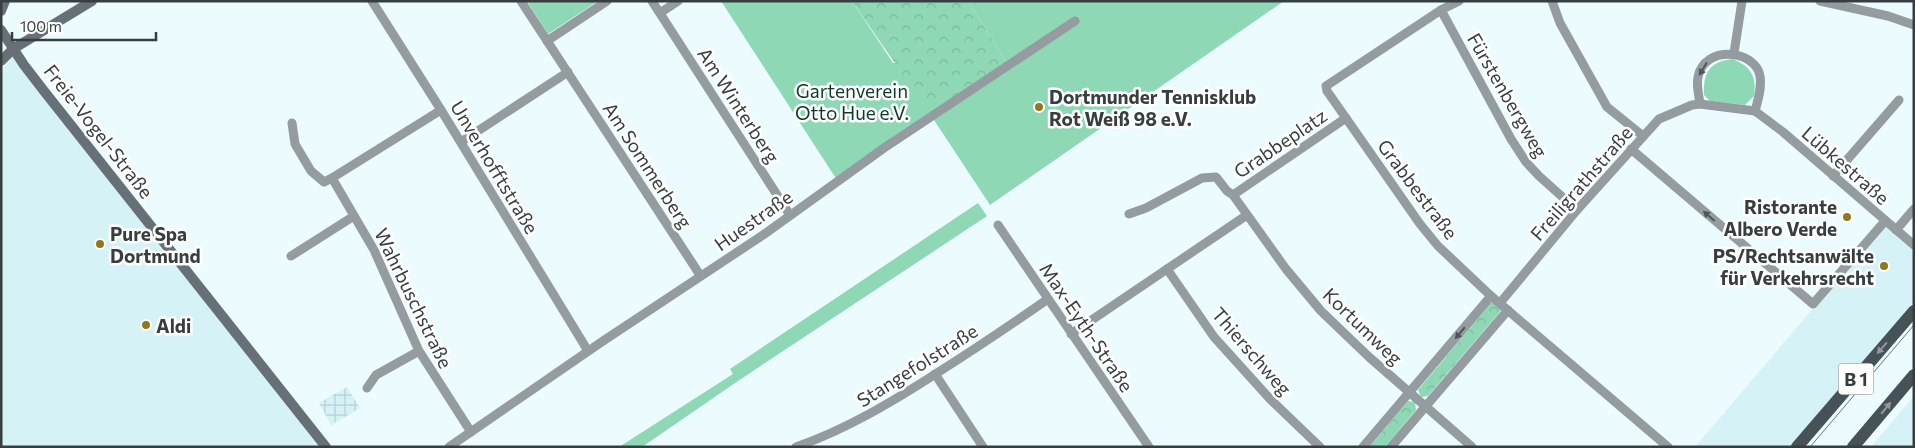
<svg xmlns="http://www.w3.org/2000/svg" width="1915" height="448" font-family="Commissioner,sans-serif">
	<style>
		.built { fill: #d5f2f7 }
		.industrial { fill: url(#industrial-grid) }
		.green { fill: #8ed8b5 }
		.park { fill: url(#park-crowns) }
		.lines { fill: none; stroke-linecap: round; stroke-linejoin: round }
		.street { stroke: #959ca0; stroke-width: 9 }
		.secondary { stroke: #677076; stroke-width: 10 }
		.primary { stroke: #475258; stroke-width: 12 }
		.tram { stroke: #6b7476; stroke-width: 1 }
		.oneway { fill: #4e5658 }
		.oneway2 { fill: #91979b }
		.poi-dot { fill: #8f781d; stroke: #fff; stroke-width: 2 }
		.labels { text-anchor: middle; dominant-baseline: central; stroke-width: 5; stroke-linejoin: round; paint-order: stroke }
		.shield { fill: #fff; stroke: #737879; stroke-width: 1 }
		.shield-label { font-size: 18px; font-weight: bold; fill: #373e40 }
		.park-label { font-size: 19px; fill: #0f3a29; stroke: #fff }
		.street-label { font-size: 19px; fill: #373e40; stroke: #fff }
		.poi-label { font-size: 19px; font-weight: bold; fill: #373e40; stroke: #fff; text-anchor: start }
	</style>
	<defs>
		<pattern id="industrial-grid" width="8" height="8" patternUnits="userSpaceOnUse" patternTransform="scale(1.25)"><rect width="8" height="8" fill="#d5f2f7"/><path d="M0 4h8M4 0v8" fill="none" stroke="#b7d1d5"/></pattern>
		<pattern id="park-crowns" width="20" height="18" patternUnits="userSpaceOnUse" patternTransform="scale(1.25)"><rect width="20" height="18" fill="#8ed8b5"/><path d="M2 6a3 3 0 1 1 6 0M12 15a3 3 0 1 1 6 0" fill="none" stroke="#7bba9d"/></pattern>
	</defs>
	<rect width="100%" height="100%" fill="#ecfbfe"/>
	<g class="built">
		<polygon points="13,49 325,447 1,447 1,70 9,63"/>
		<polygon points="1885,224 1914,250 1914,301 1790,447 1695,447"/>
		<polygon points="1914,396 1914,447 1871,447"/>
	</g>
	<polygon class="industrial" points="347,387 360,408 331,425 319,403"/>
	<g class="green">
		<polygon points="527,1 598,1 548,34"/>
		<polygon points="721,1 852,1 893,63 1009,66 968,1 1284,1 990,205 932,117 837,180"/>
		<path d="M 1732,59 C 1751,66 1757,77 1754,96 L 1745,105 L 1710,101 L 1704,95 C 1703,73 1709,62 1732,59 Z"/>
		<polygon points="978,203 987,216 738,381 642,447 619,447 733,374 730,369"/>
	</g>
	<g class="park">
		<polygon points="852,1 968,1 1009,66 932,117"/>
		<polygon points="1491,303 1494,303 1501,310 1499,313 1428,396 1421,397 1418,390"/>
		<polygon points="1408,401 1415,402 1416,410 1385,447 1369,447"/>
	</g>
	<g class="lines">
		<g class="street">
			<polyline points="372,1 441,110 588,351"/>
			<polyline points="521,1 700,275"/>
			<polyline points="652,1 790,215"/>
			<polyline points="1459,1 1441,10 1329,84 1326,86 1327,91 1420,224 1438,246 1491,296 1668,447"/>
			<polyline points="1552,1 1560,23 1607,107 1643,136"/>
			<polyline points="1820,1 1888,16 1914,25"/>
			<polyline points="1441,10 1511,139 1526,162 1539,176 1577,210"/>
			<polyline points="660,13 678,1"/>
			<polyline points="547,41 607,1"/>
			<polyline points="1734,53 1742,1"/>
			<path d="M 1700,104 C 1699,96 1696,85 1698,77 C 1704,45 1755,49 1760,76 C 1762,87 1758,100 1755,111"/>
			<polyline points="1755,111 1783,132 1914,245"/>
			<polyline points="292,123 295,144 311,171 324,182 332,178 374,250 419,351 471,432"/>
			<polyline points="461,142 568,72"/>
			<polyline points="1631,149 1813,304 1885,221"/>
			<polyline points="1833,176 1899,100"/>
			<polyline points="332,178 441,110"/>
			<polyline points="1233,195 1346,118"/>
			<polyline points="1129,214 1146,208 1202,178 1216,177 1227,191 1233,195 1286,269 1321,311 1369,357 1472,447"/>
			<polyline points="998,225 1149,447"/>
			<polyline points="1896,230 1914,209"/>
			<polyline points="291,256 354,216"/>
			<polyline points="1167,269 1214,337 1270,399 1320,447"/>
			<polyline points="1500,303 1577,210 1659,119 1692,105 1700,104 1755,111"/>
			<polyline points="1071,334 1247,215"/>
			<polyline points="935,374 983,447"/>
			<polyline points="367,388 376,375 419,351"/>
			<polyline points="449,447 603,341 763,235 884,148 1075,21"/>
			<path d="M 796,447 C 847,429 892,402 937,373 C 975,349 1012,324 1048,299"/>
			<polyline points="1363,447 1491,296"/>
			<polyline points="1391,447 1508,310"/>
		</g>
		<g class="secondary">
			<polyline points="1,11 5,1"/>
			<polyline points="1,30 24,65 44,91 326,447"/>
			<polyline points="1,61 13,49 92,1"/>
		</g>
		<g class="primary">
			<polyline points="1797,447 1914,311"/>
			<polyline points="1853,447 1914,375"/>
		</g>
		<polyline class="tram" points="1810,447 1914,325"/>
	</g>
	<defs><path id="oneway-solid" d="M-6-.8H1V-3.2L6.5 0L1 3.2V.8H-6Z" transform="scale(1.25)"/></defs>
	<g class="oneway">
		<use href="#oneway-solid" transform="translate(1703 69) rotate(121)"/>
		<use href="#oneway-solid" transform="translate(1709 216) rotate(-139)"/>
		<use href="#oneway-solid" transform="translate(1460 333) rotate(130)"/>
	</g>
	<g class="oneway2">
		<use href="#oneway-solid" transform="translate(1882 348) rotate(131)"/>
		<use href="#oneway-solid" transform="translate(1886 408) rotate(-50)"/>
	</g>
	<g class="poi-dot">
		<circle cx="1039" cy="107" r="5"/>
		<circle cx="1847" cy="217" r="5"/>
		<circle cx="100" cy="244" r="5"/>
		<circle cx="1884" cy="266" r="5"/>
		<circle cx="146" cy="325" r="5"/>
	</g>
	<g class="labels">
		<rect class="shield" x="1838.5" y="363.5" width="35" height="31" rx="4"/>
		<g class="shield-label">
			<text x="1856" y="379">B 1</text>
		</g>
		<g class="park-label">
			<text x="852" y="90">Gartenverein<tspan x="852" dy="22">Otto Hue e.V.</tspan></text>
		</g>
		<g class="street-label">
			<text transform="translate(1508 95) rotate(60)">Fürstenbergweg</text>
			<text transform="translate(739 105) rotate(57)">Am Winterberg</text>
			<text transform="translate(99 131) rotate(52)">Freie-Vogel-Straße</text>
			<text transform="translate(1280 143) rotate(-34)">Grabbeplatz</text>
			<text transform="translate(648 165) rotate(57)">Am Sommerberg</text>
			<text transform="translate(1846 165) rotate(41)">Lübkestraße</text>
			<text transform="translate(495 167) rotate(59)">Unverhofftstraße</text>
			<text transform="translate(1581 183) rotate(-49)">Freiligrathstraße</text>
			<text transform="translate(1418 189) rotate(53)">Grabbestraße</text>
			<text transform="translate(753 220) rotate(-35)">Huestraße</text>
			<text transform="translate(414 298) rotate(64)">Wahrbuschstraße</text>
			<text transform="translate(1363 326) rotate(44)">Kortumweg</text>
			<text transform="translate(1087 327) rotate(56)">Max-Eyth-Straße</text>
			<text transform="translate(1252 351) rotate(49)">Thierschweg</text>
			<text transform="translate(917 365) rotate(-32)">Stangefolstraße</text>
		</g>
		<g class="poi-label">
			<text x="1049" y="96">Dortmunder Tennisklub<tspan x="1049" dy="22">Rot Weiß 98 e.V.</tspan></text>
			<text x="1837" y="206" text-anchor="end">Ristorante<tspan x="1837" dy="22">Albero Verde</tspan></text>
			<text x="110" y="233">Pure Spa<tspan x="110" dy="22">Dortmund</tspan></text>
			<text x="1874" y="255" text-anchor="end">PS/Rechtsanwälte<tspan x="1874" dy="22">für Verkehrsrecht</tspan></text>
			<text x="156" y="325">Aldi</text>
		</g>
	</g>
	<rect width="1915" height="448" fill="none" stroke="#373e40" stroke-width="5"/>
	<path d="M12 32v8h144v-8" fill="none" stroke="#373e40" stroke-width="2.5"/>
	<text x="20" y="32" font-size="15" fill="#373e40" stroke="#ffffff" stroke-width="4" paint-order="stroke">100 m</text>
</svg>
